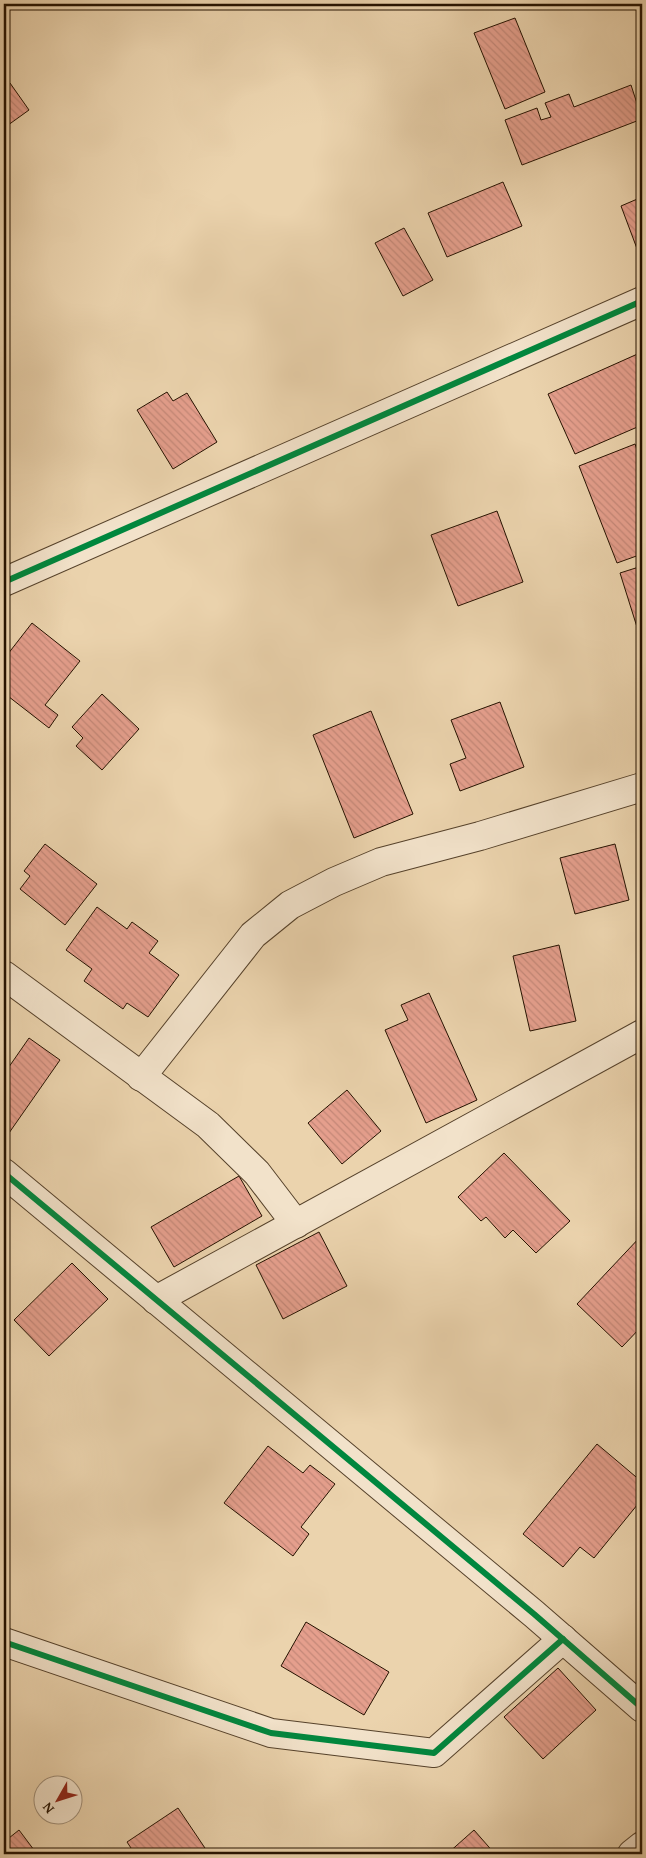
<svg xmlns="http://www.w3.org/2000/svg" width="646" height="1858" font-family="'Gentium Book Plus',serif">
	<style>
		.building { fill: url(#building-back-hatch); stroke: #251200 }
		.lines { fill: none; stroke-linecap: round; stroke-linejoin: round }
		.minor-casing { stroke: #56422b; stroke-width: 30 }
		.minor { stroke: #f2e2ca; stroke-width: 28 }
		.cycleway-casing { stroke: #f2e2ca; stroke-width: 9 }
		.cycleway { stroke: #00873e; stroke-width: 6 }
	</style>
	<defs>
		<pattern id="building-back-hatch" width="6" height="6" patternUnits="userSpaceOnUse" patternTransform="scale(1.25)"><rect width="6" height="6" fill="#e59f8d"/><path d="M-1 5l2 2M0 0l6 6M5-1l2 2" fill="none" stroke="#c48878"/></pattern>
	</defs>
	<rect width="100%" height="100%" fill="#ebd3ad"/>
	<filter id="stains"><feTurbulence type="fractalNoise" baseFrequency=".004" numOctaves="4"/><feColorMatrix values="0 0 0 0 .2 0 0 0 0 .09 0 0 0 0 .02 0 0 0 .5 -.17"/></filter>
	<radialGradient id="worn" r=".72"><stop offset=".6" stop-color="#630" stop-opacity="0"/><stop offset="1" stop-color="#630" stop-opacity=".3"/></radialGradient>
	<g class="building">
		<polygon points="515,18 545,92 505,109 474,33"/>
		<polygon points="10,83 29,110 4,128 4,88"/>
		<polygon points="631,85 642,119 522,165 505,120 537,108 541,120 551,117 545,103 569,94 574,107"/>
		<polygon points="503,182 522,226 447,257 428,213"/>
		<polygon points="642,197 642,262 621,206"/>
		<polygon points="404,228 433,280 403,296 375,243"/>
		<polygon points="642,352 642,425 575,454 548,394"/>
		<polygon points="167,392 173,401 187,393 217,442 173,469 137,410"/>
		<polygon points="635,444 642,463 642,554 617,563 579,466"/>
		<polygon points="497,511 523,582 458,606 431,535"/>
		<polygon points="642,566 642,643 620,573"/>
		<polygon points="32,623 80,661 45,705 58,715 49,728 4,693 4,659"/>
		<polygon points="102,694 139,729 102,770 76,746 83,738 72,727"/>
		<polygon points="500,702 524,767 460,791 450,764 466,758 451,720"/>
		<polygon points="371,711 413,814 354,838 313,735"/>
		<polygon points="45,844 97,884 65,925 20,889 30,876 24,871"/>
		<polygon points="615,844 629,900 575,914 560,858"/>
		<polygon points="97,907 127,929 132,922 158,941 149,953 179,975 148,1017 127,1003 123,1009 84,981 92,969 66,950"/>
		<polygon points="559,945 576,1021 530,1031 513,956"/>
		<polygon points="429,993 477,1100 426,1123 385,1030 408,1020 401,1005"/>
		<polygon points="29,1038 60,1060 9,1133 4,1129 4,1074"/>
		<polygon points="347,1090 381,1131 342,1164 308,1123"/>
		<polygon points="504,1153 570,1221 536,1253 513,1230 505,1238 486,1217 481,1221 458,1197"/>
		<polygon points="239,1176 262,1216 174,1267 151,1227"/>
		<polygon points="319,1232 347,1286 283,1319 256,1265"/>
		<polygon points="642,1235 642,1326 622,1347 577,1304"/>
		<polygon points="72,1263 108,1299 49,1356 14,1320"/>
		<polygon points="597,1444 642,1482 642,1499 594,1558 580,1547 563,1567 523,1534"/>
		<polygon points="268,1446 303,1473 310,1465 335,1484 301,1527 309,1534 293,1556 224,1503"/>
		<polygon points="306,1622 389,1672 364,1715 281,1666"/>
		<polygon points="558,1668 596,1710 543,1759 504,1717"/>
		<polygon points="178,1808 209,1854 135,1854 127,1842"/>
		<polygon points="19,1830 37,1854 4,1854 4,1842"/>
		<polygon points="474,1830 495,1854 447,1854"/>
	</g>
	<g class="lines">
		<g class="minor-casing">
			<g id="minor">
				<polyline points="4,582 642,301"/>
				<polyline points="4,975 208,1125 257,1173 296,1224"/>
				<polyline points="141,1077 253,935 290,905 334,882 381,862 480,836 642,787"/>
				<polyline points="4,1173 534,1614 642,1708"/>
				<polyline points="156,1300 642,1034"/>
				<polyline points="4,1642 271,1733 434,1753 563,1639"/>
				<polyline points="632,1854 642,1846"/>
			</g>
		</g>
		<use href="#minor" class="minor"/>
		<g class="cycleway-casing">
			<g id="cycleway">
				<polyline points="4,582 642,301"/>
				<polyline points="4,1173 534,1614 642,1708"/>
				<polyline points="4,1642 271,1733 434,1753 563,1639"/>
			</g>
		</g>
		<use href="#cycleway" class="cycleway"/>
	</g>
	<rect width="646" height="1858" fill="none" stroke="#ebd3ad" stroke-width="20"/>
	<rect x="5" y="5" width="636" height="1848" fill="none" stroke="#251200" stroke-width="2.5"/>
	<rect x="10" y="10" width="626" height="1838" fill="none" stroke="#251200"/>
	<g transform="translate(58 1800) rotate(231)"><circle r="24" fill="#f2e2ca" stroke="#a08f79"/>
	<path d="M0-4L9 19L0 12L-9 19Z" fill="#8f2418"/>
	<text y="-8" font-size="14" font-weight="bold" text-anchor="middle" fill="#251200">N</text>
	</g>
	<rect width="100%" height="100%" filter="url(#stains)"/>
	<rect width="100%" height="100%" fill="url(#worn)"/>
</svg>
